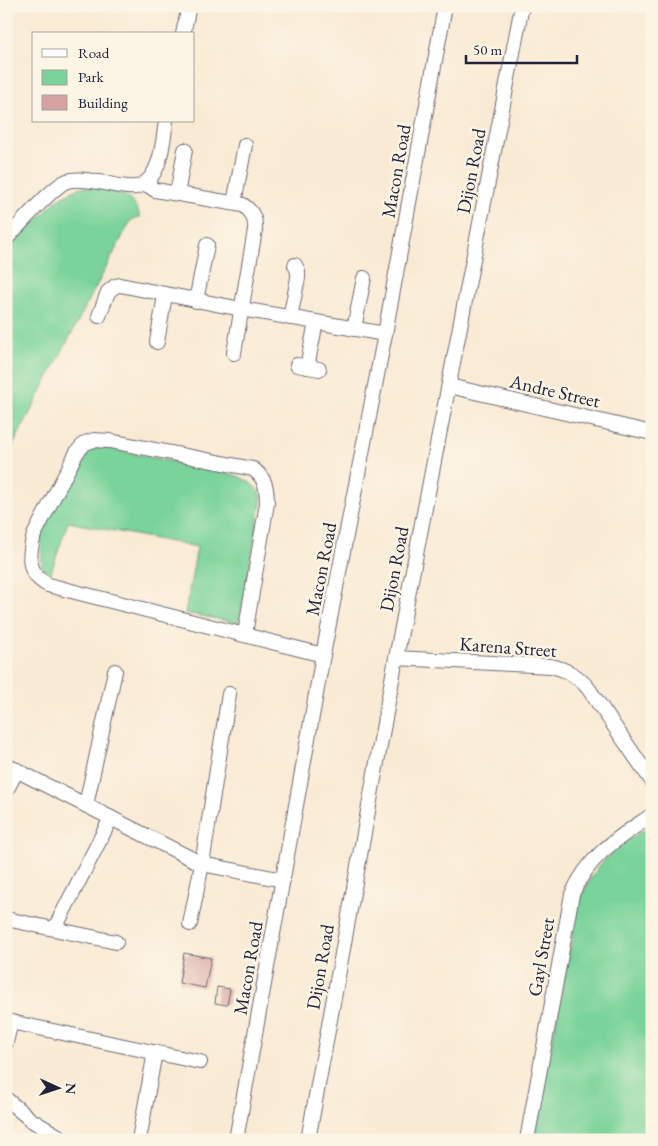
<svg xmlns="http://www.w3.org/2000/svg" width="658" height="1146" font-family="'EB Garamond',serif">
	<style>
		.green { fill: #79d39a; stroke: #4e7a6a }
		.building { fill: #d6a2a1 }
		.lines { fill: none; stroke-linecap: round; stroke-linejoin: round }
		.street-casing { stroke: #6d6871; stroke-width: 16 }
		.street { stroke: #fff; stroke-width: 14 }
		.labels { text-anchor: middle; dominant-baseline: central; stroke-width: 5; stroke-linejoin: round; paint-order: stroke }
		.street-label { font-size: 19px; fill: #22223b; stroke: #fcf5e5 }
	</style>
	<rect width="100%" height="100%" fill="#fcf5e5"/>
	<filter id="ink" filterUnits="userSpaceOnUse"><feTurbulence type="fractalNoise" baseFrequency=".02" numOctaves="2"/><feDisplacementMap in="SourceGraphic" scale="10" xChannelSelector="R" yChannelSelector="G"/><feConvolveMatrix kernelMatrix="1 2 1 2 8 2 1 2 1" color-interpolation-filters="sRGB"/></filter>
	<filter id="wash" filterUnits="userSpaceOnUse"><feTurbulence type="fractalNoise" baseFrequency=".0096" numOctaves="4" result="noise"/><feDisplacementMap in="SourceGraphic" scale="20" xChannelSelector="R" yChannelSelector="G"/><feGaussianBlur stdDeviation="1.12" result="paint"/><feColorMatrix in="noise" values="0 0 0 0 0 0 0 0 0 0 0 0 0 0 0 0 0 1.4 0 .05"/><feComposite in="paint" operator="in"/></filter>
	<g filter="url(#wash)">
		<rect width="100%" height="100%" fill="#f9ead4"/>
		<g class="green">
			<path d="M 80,187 C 103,186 134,191 140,217 L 131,220 L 12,447 L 6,444 L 6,251 L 58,199 Z"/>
			<path d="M 103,447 L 235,475 C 248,480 255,485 262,497 L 239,623 L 185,613 L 197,547 L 68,522 L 50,575 L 42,570 L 41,534 L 79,457 L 92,449 Z"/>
			<path d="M 652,826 L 652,1140 L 534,1140 L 578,905 C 592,866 616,844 652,826 Z"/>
		</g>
		<g id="blocks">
			<g class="building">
				<polygon points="184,953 211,958 205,988 179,983"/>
				<polygon points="217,987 230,989 227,1005 215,1003"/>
			</g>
		</g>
	</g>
	<g filter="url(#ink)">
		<use href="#blocks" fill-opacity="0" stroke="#6d6871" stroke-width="1"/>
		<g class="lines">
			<g class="street-casing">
				<g id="street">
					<polyline points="183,34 189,6"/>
					<path d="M 146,182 L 149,186 L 155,190 L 243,205 C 252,211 256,219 255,230 L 234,353"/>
					<polyline points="177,194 185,150"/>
					<polyline points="234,203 245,145"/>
					<path d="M 6,239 C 19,226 53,186 67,181 C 77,178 88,180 98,182 C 109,183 124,189 136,187 C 161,182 163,141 166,121"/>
					<polyline points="196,301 207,245"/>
					<polyline points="99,316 108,292 115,286 120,285 241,309 385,334"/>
					<polyline points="290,318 298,278 298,271 295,265"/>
					<polyline points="354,329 364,278"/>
					<polyline points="157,342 165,295"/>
					<polyline points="297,365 319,369"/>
					<polyline points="307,367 316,322"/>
					<polyline points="449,386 652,433"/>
					<path d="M 245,634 L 267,503 C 267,487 265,478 253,469 L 110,441 L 94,440 L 85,443 L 77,452 L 34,535 C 28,557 27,574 48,585 L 323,655"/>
					<path d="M 396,658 L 551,666 C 567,670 577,675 588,688 L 652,781"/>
					<polyline points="6,765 202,864 283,880"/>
					<polyline points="6,791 17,770"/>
					<polyline points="86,805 115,671"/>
					<polyline points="6,919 116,942"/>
					<polyline points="190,924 202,864 229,694"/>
					<polyline points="55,928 111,818"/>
					<polyline points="6,1021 200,1062"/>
					<polyline points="6,1042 11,1022"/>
					<polyline points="6,1099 31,1120 65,1140"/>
					<polyline points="139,1140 155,1052"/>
					<polyline points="236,1140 323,655 385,334 445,6"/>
					<polyline points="308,1140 396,658 522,6"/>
					<path d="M 527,1140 L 572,894 C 590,854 617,839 652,815"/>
				</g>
			</g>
			<use href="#street" class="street"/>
		</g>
	</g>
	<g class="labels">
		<g class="street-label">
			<text transform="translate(396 171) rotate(-80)">Macon Road</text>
			<text transform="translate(471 171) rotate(-79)">Dijon Road</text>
			<text transform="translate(555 391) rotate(13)">Andre Street</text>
			<text transform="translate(321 569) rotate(-79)">Macon Road</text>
			<text transform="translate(394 569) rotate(-79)">Dijon Road</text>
			<text transform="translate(508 647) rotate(4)">Karena Street</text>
			<text transform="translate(541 957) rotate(-80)">Gayl Street</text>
			<text transform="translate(320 967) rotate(-80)">Dijon Road</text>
			<text transform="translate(248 968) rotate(-80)">Macon Road</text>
		</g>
	</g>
	<rect width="658" height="1146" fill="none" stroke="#fcf5e5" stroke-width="25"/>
	<rect x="32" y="32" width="162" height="90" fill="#fcf5e5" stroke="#a5a1a1"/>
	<rect x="42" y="49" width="25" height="8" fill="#ffffff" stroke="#a5a1a1"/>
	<text x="78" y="58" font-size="15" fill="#22223b">Road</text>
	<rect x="42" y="70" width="25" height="15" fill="#79d39a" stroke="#a5a1a1"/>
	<text x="78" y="82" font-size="15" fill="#22223b">Park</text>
	<rect x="42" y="95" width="25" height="15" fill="#d6a2a1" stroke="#a5a1a1"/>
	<text x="78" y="108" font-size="15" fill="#22223b">Building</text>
	<g transform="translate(58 1088) rotate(93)" stroke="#fcf5e5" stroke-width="4" paint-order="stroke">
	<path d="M0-4L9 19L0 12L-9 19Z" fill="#22223b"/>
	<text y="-8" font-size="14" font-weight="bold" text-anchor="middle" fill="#22223b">N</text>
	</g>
	<path d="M466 55v8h111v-8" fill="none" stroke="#22223b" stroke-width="2.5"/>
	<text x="473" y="55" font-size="15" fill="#22223b" stroke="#fcf5e5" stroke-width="4" paint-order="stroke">50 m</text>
</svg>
